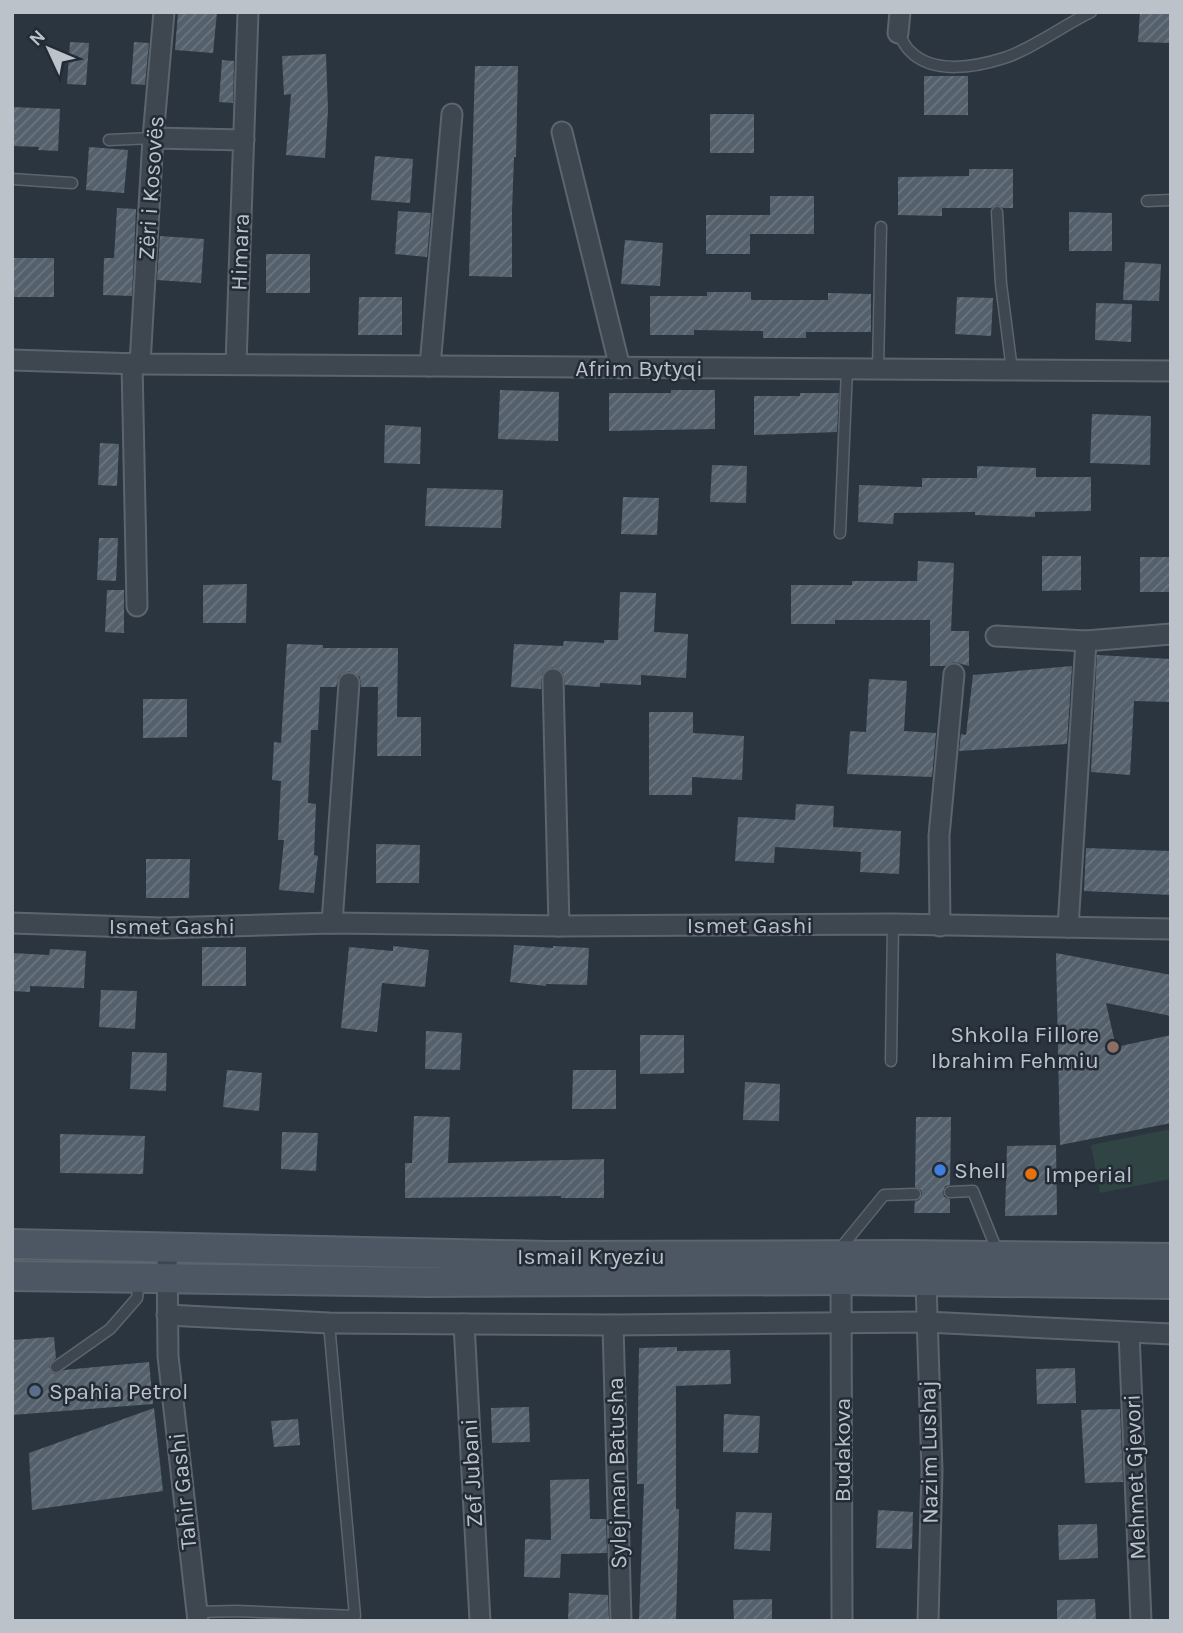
<svg xmlns="http://www.w3.org/2000/svg" width="1183" height="1633" font-family="Karla,sans-serif">
	<style>
		.grass { fill: #2f4443 }
		.building { fill: url(#building-hatch) }
		.lines { fill: none; stroke-linecap: round; stroke-linejoin: round }
		.lane-casing { stroke: #5c656e; stroke-width: 13 }
		.street-casing { stroke: #5c656e; stroke-width: 23 }
		.secondary-casing { stroke: #5c656e; stroke-width: 32 }
		.lane { stroke: #3e4750; stroke-width: 10 }
		.street { stroke: #3e4750; stroke-width: 19 }
		.secondary { stroke: #4d5763; stroke-width: 28 }
		.education-dot { fill: #8d6e63; stroke: #232c36; stroke-width: 2.5 }
		.shop-dot { fill: #3f7fe0; stroke: #232c36; stroke-width: 2.5 }
		.food-dot { fill: #e8710a; stroke: #232c36; stroke-width: 2.5 }
		.service-dot { fill: #5c6f8a; stroke: #232c36; stroke-width: 2.5 }
		.labels { text-anchor: middle; dominant-baseline: central; stroke-width: 5; stroke-linejoin: round; paint-order: stroke }
		.street-label { font-size: 23px; fill: #bbc2ca; stroke: #232c36 }
		.poi-label { font-size: 23px; fill: #bbc2ca; stroke: #232c36; text-anchor: start }
	</style>
	<defs>
		<pattern id="building-hatch" width="6" height="6" patternUnits="userSpaceOnUse" patternTransform="scale(1.75)"><rect width="6" height="6" fill="#54606b"/><path d="M-1 1l2-2M0 6l6-6M5 7l2-2" fill="none" stroke="#6b757f"/></pattern>
	</defs>
	<rect width="100%" height="100%" fill="#2a3540"/>
	<polygon class="grass" points="1171,1129 1171,1179 1100,1193 1091,1145"/>
	<g class="building">
		<polygon points="178,12 217,12 213,53 175,50"/>
		<polygon points="1140,12 1171,12 1171,43 1138,42"/>
		<polygon points="70,42 89,43 86,85 67,84"/>
		<polygon points="134,42 149,43 145,85 131,84"/>
		<polygon points="326,54 328,110 325,158 286,155 291,94 284,95 282,56"/>
		<polygon points="222,60 234,61 233,103 219,102"/>
		<polygon points="475,66 518,66 516,157 514,157 512,211 512,277 469,276"/>
		<rect x="924" y="76" width="44" height="39"/>
		<polygon points="12,107 60,109 58,151 38,150 39,147 12,146"/>
		<rect x="710" y="114" width="44" height="39"/>
		<polygon points="89,147 128,150 124,193 86,190"/>
		<polygon points="375,156 413,159 410,203 371,200"/>
		<polygon points="969,169 1013,169 1013,208 1003,208 997,205 991,208 942,208 942,216 898,215 898,177 969,176"/>
		<polygon points="770,196 814,196 814,234 750,234 750,254 706,254 706,215 770,215"/>
		<polygon points="117,208 136,209 132,296 103,295 104,258 114,258"/>
		<polygon points="398,211 431,213 427,257 395,254"/>
		<polygon points="1069,212 1112,213 1112,251 1069,251"/>
		<polygon points="160,236 204,239 201,283 157,280"/>
		<polygon points="625,240 663,243 660,286 621,284"/>
		<rect x="266" y="254" width="44" height="39"/>
		<rect x="12" y="258" width="42" height="39"/>
		<polygon points="1125,262 1161,264 1159,301 1123,300"/>
		<polygon points="707,292 751,292 751,300 828,300 828,293 871,294 871,332 806,332 806,338 763,338 763,331 694,330 694,335 650,335 650,296 707,296"/>
		<polygon points="359,297 402,297 402,335 358,335"/>
		<polygon points="957,297 993,298 991,336 955,334"/>
		<polygon points="1096,303 1132,304 1131,342 1095,340"/>
		<polygon points="500,390 559,392 558,441 498,439"/>
		<polygon points="671,390 715,390 715,429 609,431 609,393 671,393"/>
		<polygon points="800,393 839,393 837,432 754,435 754,396 800,396"/>
		<polygon points="1092,414 1151,416 1150,465 1090,463"/>
		<polygon points="385,425 421,427 420,464 384,463"/>
		<polygon points="100,443 119,444 117,486 98,485"/>
		<polygon points="712,465 747,466 746,503 710,502"/>
		<polygon points="977,466 1036,468 1036,477 1091,477 1091,511 1035,512 1035,517 975,515 975,512 894,513 893,524 858,522 859,485 922,487 922,478 977,478"/>
		<polygon points="427,488 503,490 501,528 425,526"/>
		<polygon points="623,497 659,498 657,535 621,534"/>
		<polygon points="99,538 118,538 116,581 97,580"/>
		<polygon points="1042,556 1081,556 1081,590 1042,591"/>
		<rect x="1140" y="557" width="31" height="35"/>
		<polygon points="918,561 954,563 951,631 969,631 969,666 954,662 945,666 930,666 930,620 835,620 835,624 791,624 791,585 852,585 852,581 917,581"/>
		<polygon points="247,584 246,623 203,623 203,585"/>
		<polygon points="107,590 124,590 124,633 105,632"/>
		<polygon points="620,592 656,593 654,632 688,634 686,678 641,675 641,685 600,683 600,687 565,685 563,672 552,667 542,674 541,689 511,687 514,644 563,646 564,641 604,643 604,640 618,640"/>
		<polygon points="287,644 323,645 323,648 398,648 397,717 421,717 421,756 377,756 378,687 361,687 360,677 349,671 339,676 336,687 320,687 318,730 311,730 308,803 316,804 314,855 318,856 314,893 279,890 284,840 278,840 281,781 272,780 274,742 281,743"/>
		<polygon points="1097,655 1171,659 1171,702 1134,701 1130,775 1091,772"/>
		<polygon points="1072,666 1067,744 959,751 961,734 966,735 973,675"/>
		<polygon points="869,679 907,681 904,731 936,733 932,777 847,774 850,731 866,732"/>
		<polygon points="143,699 187,699 187,737 143,738"/>
		<polygon points="649,712 693,712 693,733 744,736 742,780 692,777 692,795 649,795"/>
		<polygon points="796,804 834,806 833,827 901,831 899,874 860,872 861,852 775,847 774,863 735,861 738,817 795,820"/>
		<polygon points="376,844 420,845 419,883 376,883"/>
		<polygon points="1086,848 1171,851 1171,895 1084,891"/>
		<polygon points="146,859 190,859 189,898 146,898"/>
		<polygon points="514,945 553,948 553,946 589,948 587,985 546,984 546,986 510,982"/>
		<polygon points="393,946 429,950 425,987 382,983 377,1032 341,1028 349,947 393,951"/>
		<rect x="202" y="947" width="44" height="39"/>
		<polygon points="50,949 86,951 84,988 30,986 30,992 12,991 12,953 49,955"/>
		<polygon points="1056,953 1171,975 1171,1016 1106,1003 1116,1047 1171,1035 1171,1123 1060,1145"/>
		<polygon points="101,990 137,991 135,1029 99,1027"/>
		<polygon points="426,1031 462,1033 460,1070 425,1069"/>
		<polygon points="640,1035 684,1035 684,1073 640,1074"/>
		<polygon points="132,1052 167,1053 166,1091 130,1089"/>
		<polygon points="227,1070 262,1073 259,1111 223,1107"/>
		<polygon points="573,1070 616,1070 616,1109 572,1109"/>
		<polygon points="745,1082 780,1084 779,1121 743,1120"/>
		<polygon points="414,1116 450,1117 448,1163 604,1159 604,1198 561,1198 561,1196 405,1198 405,1163 412,1163"/>
		<polygon points="916,1117 951,1117 950,1185 945,1186 943,1192 944,1197 950,1199 950,1213 914,1213 915,1201 919,1200 922,1194 921,1190 915,1187"/>
		<polygon points="282,1132 318,1133 316,1171 281,1169"/>
		<polygon points="60,1134 145,1136 143,1174 60,1173"/>
		<polygon points="1056,1145 1057,1215 1005,1216 1007,1146"/>
		<polygon points="54,1337 56,1358 49,1367 54,1374 64,1370 149,1362 153,1404 12,1415 12,1340"/>
		<polygon points="677,1347 677,1351 730,1350 731,1384 676,1386 676,1509 679,1509 676,1621 639,1621 644,1484 637,1484 639,1348"/>
		<polygon points="1075,1368 1076,1403 1037,1404 1036,1369"/>
		<polygon points="529,1407 530,1442 492,1443 491,1408"/>
		<polygon points="154,1408 163,1491 32,1510 29,1453"/>
		<polygon points="1120,1409 1123,1482 1085,1483 1081,1410"/>
		<polygon points="724,1414 760,1416 758,1453 723,1452"/>
		<polygon points="298,1419 300,1445 274,1447 271,1421"/>
		<polygon points="589,1479 590,1519 606,1519 607,1553 561,1554 560,1578 524,1577 525,1539 551,1540 550,1480"/>
		<polygon points="878,1510 913,1512 912,1549 876,1548"/>
		<polygon points="736,1512 772,1513 770,1551 734,1549"/>
		<polygon points="1097,1524 1098,1558 1059,1560 1058,1525"/>
		<polygon points="569,1593 608,1595 609,1621 568,1621"/>
		<polygon points="772,1599 772,1621 734,1621 733,1600"/>
		<polygon points="1095,1599 1096,1621 1057,1621 1057,1600"/>
	</g>
	<g class="lines">
		<g class="lane-casing">
			<g id="lane">
				<path d="M 898,33 C 902,39 905,47 910,51 C 933,75 976,67 1004,58 C 1030,50 1064,25 1091,12"/>
				<polyline points="109,140 153,138"/>
				<polyline points="12,179 72,183"/>
				<polyline points="1147,201 1171,200"/>
				<polyline points="997,212 1001,284 1012,370"/>
				<polyline points="878,370 881,227"/>
				<polyline points="840,533 847,369"/>
				<polyline points="891,1061 893,924"/>
				<polyline points="950,1192 973,1191 998,1253"/>
				<polyline points="839,1250 884,1195 915,1194"/>
				<polyline points="56,1367 110,1329 137,1298 139,1280"/>
				<polyline points="197,1612 236,1611 355,1616 329,1323"/>
			</g>
		</g>
		<g class="street-casing">
			<g id="street">
				<polyline points="898,33 900,12"/>
				<polyline points="562,132 620,368"/>
				<polyline points="153,138 244,140"/>
				<polyline points="12,360 140,364 1171,371"/>
				<polyline points="132,363 137,606"/>
				<polyline points="140,364 153,138 164,12"/>
				<polyline points="236,364 248,12"/>
				<polyline points="430,366 452,114"/>
				<polyline points="996,636 1086,641 1171,634"/>
				<polyline points="553,679 559,926"/>
				<polyline points="12,923 161,928 332,923 559,926 893,924 1171,929"/>
				<polyline points="332,923 349,683"/>
				<polyline points="940,926 939,836 954,674"/>
				<polyline points="1068,927 1086,641"/>
				<polyline points="167,1248 168,1356 198,1621"/>
				<polyline points="841,1280 842,1621"/>
				<polyline points="926,1283 932,1471 928,1621"/>
				<polyline points="167,1315 329,1323 613,1325 926,1322 1171,1334"/>
				<polyline points="464,1324 480,1621"/>
				<polyline points="613,1325 621,1621"/>
				<polyline points="1129,1333 1141,1621"/>
			</g>
		</g>
		<g class="secondary-casing">
			<g id="secondary">
				<polyline points="12,1244 547,1256 900,1255 1171,1258"/>
				<polyline points="12,1276 426,1282 841,1280 1171,1284"/>
			</g>
		</g>
		<use href="#lane" class="lane"/>
		<use href="#street" class="street"/>
		<use href="#secondary" class="secondary"/>
	</g>
	<circle class="education-dot" cx="1113" cy="1047" r="7"/>
	<circle class="shop-dot" cx="940" cy="1170" r="7"/>
	<circle class="food-dot" cx="1031" cy="1174" r="7"/>
	<circle class="service-dot" cx="35" cy="1391" r="7"/>
	<g class="labels">
		<g class="street-label">
			<text transform="translate(151 188) rotate(-86)">Zëri i Kosovës</text>
			<text transform="translate(240 252) rotate(-88)">Himara</text>
			<text x="639" y="368">Afrim Bytyqi</text>
			<text x="750" y="925">Ismet Gashi</text>
			<text x="172" y="926">Ismet Gashi</text>
			<text x="591" y="1256">Ismail Kryeziu</text>
			<text transform="translate(842 1450) rotate(-90)">Budakova</text>
			<text transform="translate(929 1452) rotate(-91)">Nazim Lushaj</text>
			<text transform="translate(472 1473) rotate(-93)">Zef Jubani</text>
			<text transform="translate(617 1473) rotate(-91)">Sylejman Batusha</text>
			<text transform="translate(1135 1477) rotate(-92)">Mehmet Gjevori</text>
			<text transform="translate(183 1491) rotate(-96)">Tahir Gashi</text>
		</g>
		<g class="poi-label">
			<text x="1099" y="1034" text-anchor="end">Shkolla Fillore<tspan x="1099" dy="26">Ibrahim Fehmiu</tspan></text>
			<text x="954" y="1170">Shell</text>
			<text x="1045" y="1174">Imperial</text>
			<text x="49" y="1391">Spahia Petrol</text>
		</g>
	</g>
	<rect width="1183" height="1633" fill="none" stroke="#bbc2ca" stroke-width="28"/>
	<g transform="translate(49 49) rotate(314)" stroke="#232c36" stroke-width="5" paint-order="stroke">
	<path d="M0-5L12 26L0 18L-12 26Z" fill="#bbc2ca"/>
	<text y="-10" font-size="19" font-weight="bold" text-anchor="middle" fill="#bbc2ca">N</text>
	</g>
</svg>
